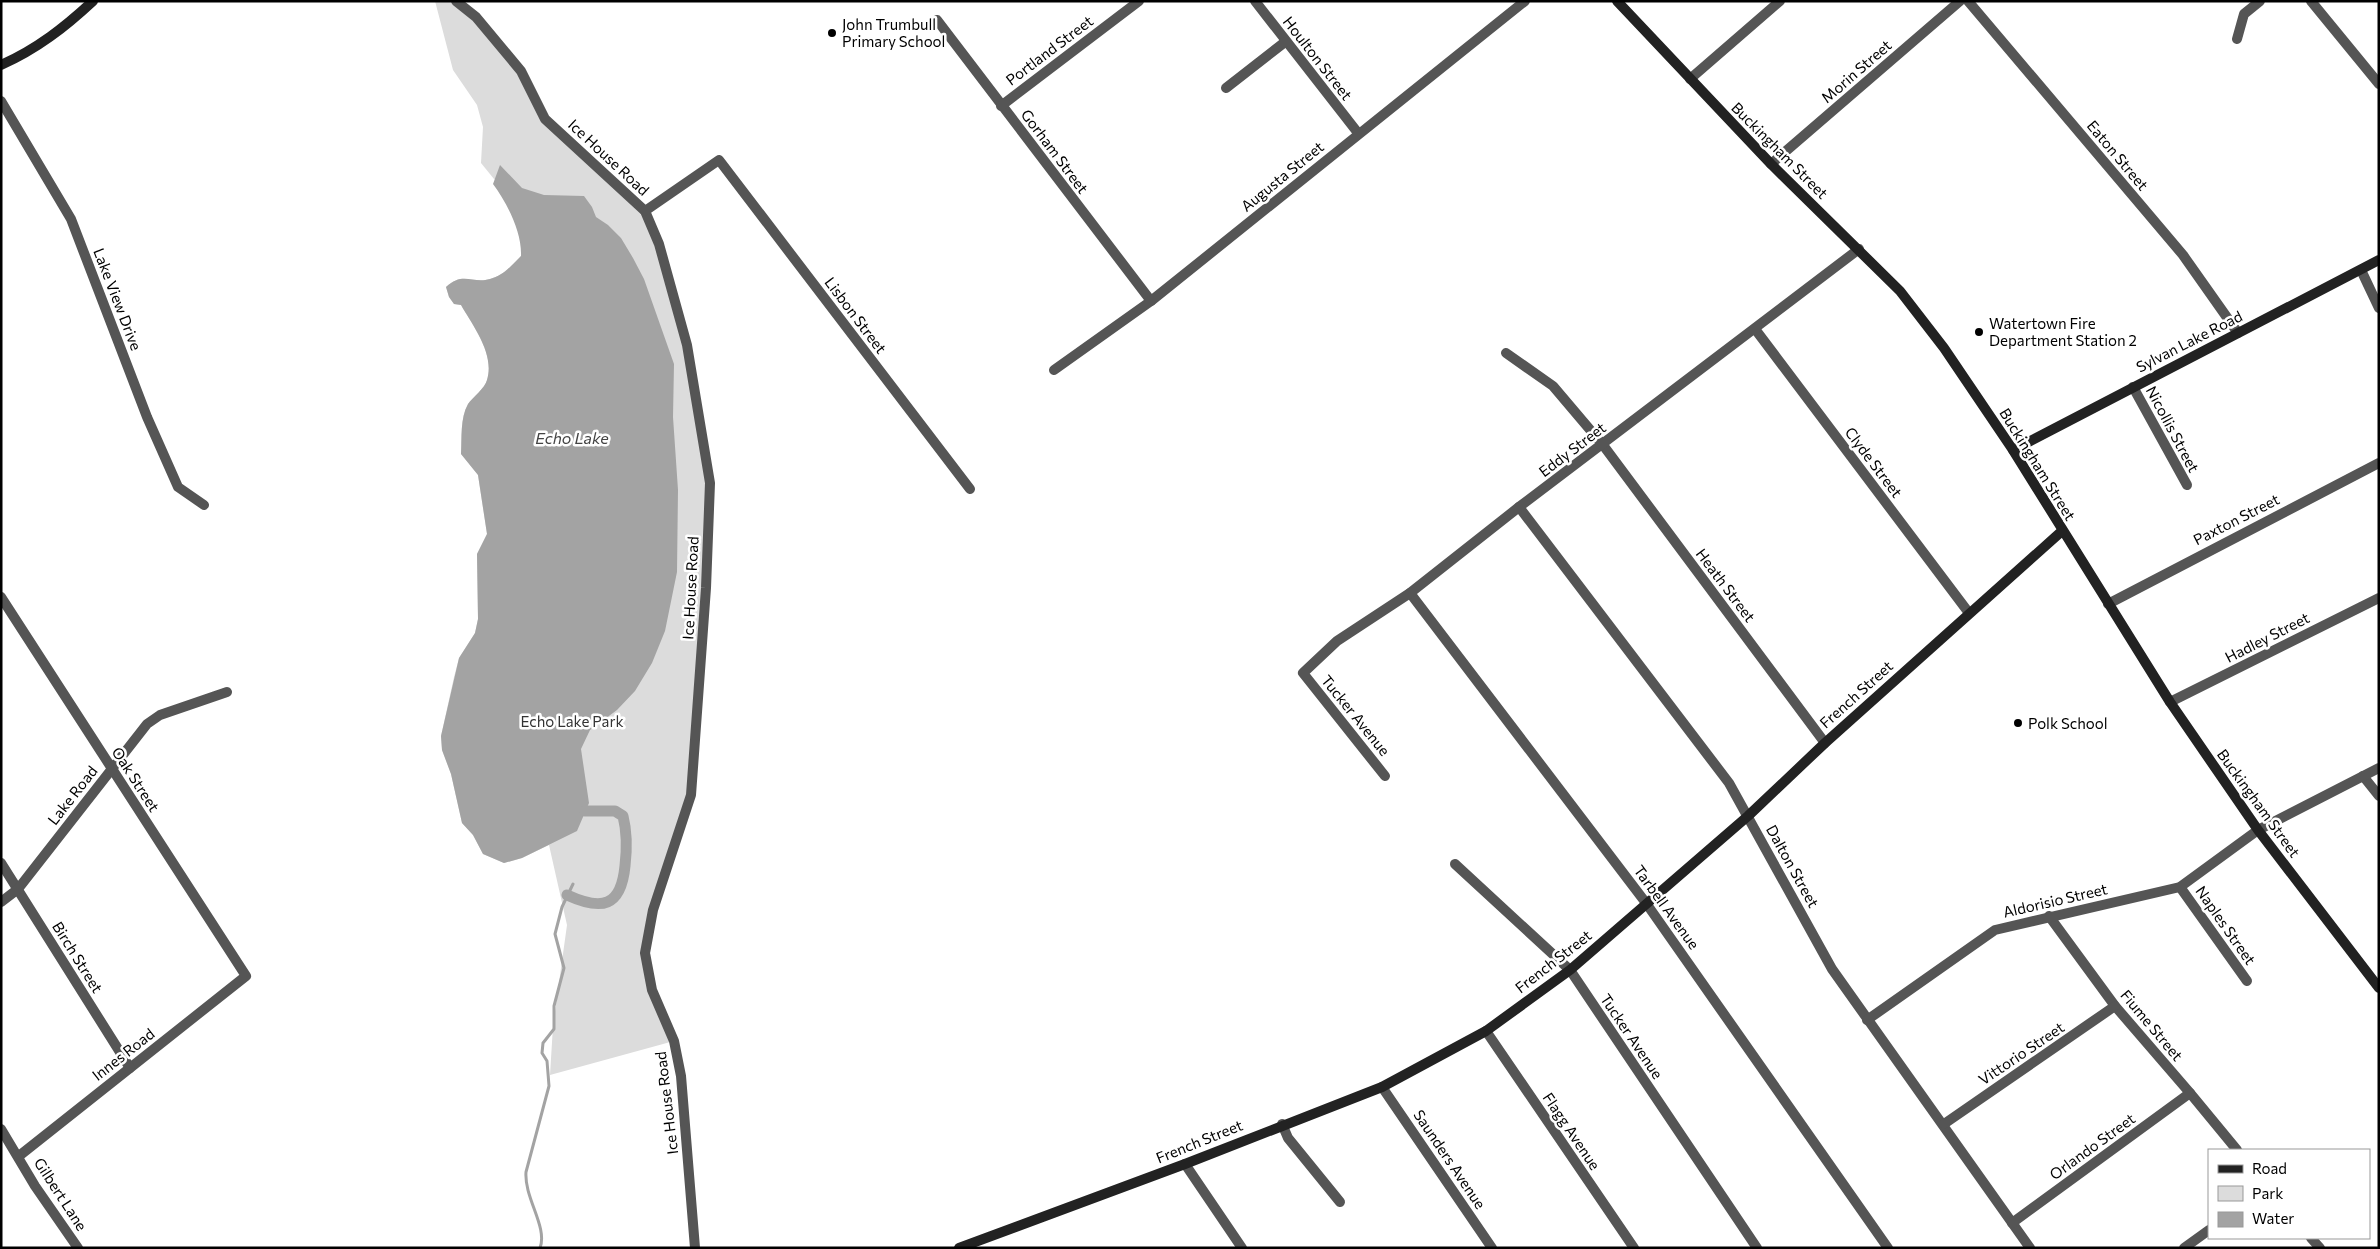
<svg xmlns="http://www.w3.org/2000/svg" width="2380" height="1249" font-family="Commissioner,sans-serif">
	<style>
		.green { fill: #dcdcdc }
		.water { fill: #a3a3a3 }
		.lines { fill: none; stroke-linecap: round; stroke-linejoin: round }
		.stream { stroke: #a3a3a3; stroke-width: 3 }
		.canal { stroke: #a3a3a3; stroke-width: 11 }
		.street { stroke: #555; stroke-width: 10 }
		.secondary { stroke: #222; stroke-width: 10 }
		.poi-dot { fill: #000; stroke: #fff; stroke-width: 2 }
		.labels { text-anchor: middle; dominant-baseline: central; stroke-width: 5; stroke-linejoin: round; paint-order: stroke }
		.poi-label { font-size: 15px; fill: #000; stroke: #fff; text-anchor: start }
		.street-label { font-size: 15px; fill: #000; stroke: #fff }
		.park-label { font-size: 15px; fill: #333; stroke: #fff }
		.water-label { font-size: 16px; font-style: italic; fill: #444; stroke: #fff }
	</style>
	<rect width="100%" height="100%" fill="#fff"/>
	<path class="green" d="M 435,1 L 456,1 L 521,71 L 545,119 L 645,211 L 687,345 L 710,483 L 691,795 L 645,952 L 652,990 L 674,1041 L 550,1075 L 553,1026 L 567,925 L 549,845 L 522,858 L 504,863 L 483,854 L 473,835 L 462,823 L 451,774 L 442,750 L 441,736 L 454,677 L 459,658 L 475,633 L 478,619 L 477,554 L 487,534 L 478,475 L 461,454 C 462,438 460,418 468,404 C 473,397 485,388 487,380 C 495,354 473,326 461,305 L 454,304 L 449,297 L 446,287 C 463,271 472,284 490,279 C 503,276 512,265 521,256 L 522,244 L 510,189 L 494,179 L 481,163 L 483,127 L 477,105 L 453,70 Z"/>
	<path class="water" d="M 500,165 L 522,188 L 544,195 L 584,196 L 592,207 L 596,217 L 608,225 L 621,238 L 633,258 L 644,279 L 674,364 L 673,417 L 678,490 L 677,572 L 665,631 L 652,663 L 635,691 L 617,710 L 590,730 L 581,749 L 589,803 L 577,831 L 522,858 L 504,863 L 483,854 L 473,835 L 462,823 L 451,774 L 442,750 L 441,736 L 459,658 L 475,633 L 478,619 L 477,554 L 487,534 L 478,475 L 461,454 C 462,438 460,418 468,404 C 473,397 485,388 487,380 C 495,354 473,326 461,305 L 454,304 L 449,297 L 446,287 C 463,271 472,284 490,279 C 503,276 512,265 521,256 C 522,232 507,203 493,184 Z"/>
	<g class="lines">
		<path class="stream" d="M 540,1248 C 548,1227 524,1198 526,1172 L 549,1086 L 547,1061 L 542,1053 L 543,1043 L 554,1029 L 554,1006 L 564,968 L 555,934 L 562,907 L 573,884"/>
		<path class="canal" d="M 567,895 C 602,911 621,907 625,866 C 627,849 627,832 623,816 L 615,811 L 585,811"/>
		<g class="street">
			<polyline points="456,1 476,17 521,71 545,119 645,211 659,244 687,345 710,483 706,588 691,795 653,910 645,953 652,990 674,1041 681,1076 695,1248"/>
			<polyline points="1255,1 1358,133"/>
			<polyline points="1968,1 2183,255 2238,333"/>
			<polyline points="2311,1 2379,84"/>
			<polyline points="937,20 1151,301"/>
			<polyline points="2237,39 2244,14 2260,1"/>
			<polyline points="1690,79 1780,1"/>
			<polyline points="1226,88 1285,42"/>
			<polyline points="1,101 71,219 147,417 178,487 204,505"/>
			<polyline points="1001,106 1139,1"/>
			<polyline points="1771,164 1960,1"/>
			<polyline points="645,211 719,160 970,489"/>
			<polyline points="2361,270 2379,308"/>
			<polyline points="1755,329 1969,613"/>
			<polyline points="1506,353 1553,386 1603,445 1825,743"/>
			<polyline points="1054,370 1151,301 1525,1"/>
			<polyline points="2133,387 2187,485"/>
			<polyline points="1519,507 1729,783 1832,969 2030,1248"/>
			<polyline points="1410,593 1646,903 1888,1248"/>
			<polyline points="1,597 246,976 19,1156"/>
			<polyline points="2108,604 2379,463"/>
			<polyline points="2170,702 2379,598"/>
			<polyline points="1385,776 1303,673 1337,641 1410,593 1519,507 1859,249"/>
			<polyline points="2363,776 2379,796"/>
			<polyline points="1,863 130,1068"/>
			<polyline points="1455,864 1570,970 1757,1248"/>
			<polyline points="2180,887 2247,981"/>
			<polyline points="1,902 18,889 147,724 160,715 227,692"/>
			<polyline points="2049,916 2115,1006 2190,1093 2237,1150"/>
			<polyline points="1867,1020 1995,930 2180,887 2258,830 2379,768"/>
			<polyline points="1486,1031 1634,1248"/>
			<polyline points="1382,1087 1492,1248"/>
			<polyline points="1282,1124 1288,1138 1340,1202"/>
			<polyline points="1944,1124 2115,1006"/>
			<polyline points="1,1129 35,1186 78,1248"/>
			<polyline points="1185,1164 1242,1248"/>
			<polyline points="2012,1223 2190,1093"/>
			<polyline points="2311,1238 2320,1248"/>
			<polyline points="2184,1248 2209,1230"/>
		</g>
		<g class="secondary">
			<polyline points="1617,1 1771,164 1900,291 1944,348 2013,450 2170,702 2258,830 2379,988"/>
			<path d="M 1,65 C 37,49 65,27 93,1"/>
			<polyline points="2013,450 2379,260"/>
			<polyline points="959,1248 1185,1164 1382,1087 1486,1031 1570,970 1748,816 1825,743 2062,531"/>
		</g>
	</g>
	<g class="poi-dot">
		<circle cx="832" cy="33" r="5"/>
		<circle cx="1979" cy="332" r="5"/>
		<circle cx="2018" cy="723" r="5"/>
	</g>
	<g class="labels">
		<g class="poi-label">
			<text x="842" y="24">John Trumbull<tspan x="842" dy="17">Primary School</tspan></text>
			<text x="1989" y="323">Watertown Fire<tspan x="1989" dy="17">Department Station 2</tspan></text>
			<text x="2028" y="723">Polk School</text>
		</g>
		<g class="street-label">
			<text transform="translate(1049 50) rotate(-37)">Portland Street</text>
			<text transform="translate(1318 58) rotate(52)">Houlton Street</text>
			<text transform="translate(1856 71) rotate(-41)">Morin Street</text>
			<text transform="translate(1780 150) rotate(45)">Buckingham Street</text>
			<text transform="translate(1055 151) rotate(53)">Gorham Street</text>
			<text transform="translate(2118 155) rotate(50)">Eaton Street</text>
			<text transform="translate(609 157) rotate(43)">Ice House Road</text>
			<text transform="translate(1282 176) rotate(-39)">Augusta Street</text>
			<text transform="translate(118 299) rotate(69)">Lake View Drive</text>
			<text transform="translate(856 315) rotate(53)">Lisbon Street</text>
			<text transform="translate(2189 341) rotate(-27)">Sylvan Lake Road</text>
			<text transform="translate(2173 429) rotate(62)">Nicollis Street</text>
			<text transform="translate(1572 449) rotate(-37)">Eddy Street</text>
			<text transform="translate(1874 462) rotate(53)">Clyde Street</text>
			<text transform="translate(2038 464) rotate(58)">Buckingham Street</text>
			<text transform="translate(2236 519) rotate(-27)">Paxton Street</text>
			<text transform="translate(1726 585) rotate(53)">Heath Street</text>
			<text transform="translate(690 588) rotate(-87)">Ice House Road</text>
			<text transform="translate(2267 637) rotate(-27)">Hadley Street</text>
			<text transform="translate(1856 694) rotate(-42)">French Street</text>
			<text transform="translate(1356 715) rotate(51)">Tucker Avenue</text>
			<text transform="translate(136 779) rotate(57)">Oak Street</text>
			<text transform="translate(72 795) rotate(-52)">Lake Road</text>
			<text transform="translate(2259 803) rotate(54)">Buckingham Street</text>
			<text transform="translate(1793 866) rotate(61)">Dalton Street</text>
			<text transform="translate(2055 900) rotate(-13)">Aldorisio Street</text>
			<text transform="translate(1667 907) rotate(54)">Tarbell Avenue</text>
			<text transform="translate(2226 925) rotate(55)">Naples Street</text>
			<text transform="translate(78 957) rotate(58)">Birch Street</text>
			<text transform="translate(1553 961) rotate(-38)">French Street</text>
			<text transform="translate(2152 1025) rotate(50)">Fiume Street</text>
			<text transform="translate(1632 1036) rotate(56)">Tucker Avenue</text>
			<text transform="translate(2021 1053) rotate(-34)">Vittorio Street</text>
			<text transform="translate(123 1054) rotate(-38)">Innes Road</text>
			<text transform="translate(666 1103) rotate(-97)">Ice House Road</text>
			<text transform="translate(1572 1131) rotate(56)">Flagg Avenue</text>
			<text transform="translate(1199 1141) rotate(-22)">French Street</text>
			<text transform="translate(2092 1146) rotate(-36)">Orlando Street</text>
			<text transform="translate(1450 1159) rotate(56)">Saunders Avenue</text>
			<text transform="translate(61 1194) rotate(57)">Gilbert Lane</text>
		</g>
		<g class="park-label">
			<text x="572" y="721">Echo Lake Park</text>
		</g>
		<g class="water-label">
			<text x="572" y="437">Echo Lake</text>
		</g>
	</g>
	<rect width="2380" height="1249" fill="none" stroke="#000000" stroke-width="5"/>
	<rect x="2208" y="1149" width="162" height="90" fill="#ffffff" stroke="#999999"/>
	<rect x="2218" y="1165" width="25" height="8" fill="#222222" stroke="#999999"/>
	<text x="2252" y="1174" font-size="15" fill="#000000">Road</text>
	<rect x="2218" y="1186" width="25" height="15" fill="#dcdcdc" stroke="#999999"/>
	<text x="2252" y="1199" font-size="15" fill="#000000">Park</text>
	<rect x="2218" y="1212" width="25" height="15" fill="#a3a3a3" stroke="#999999"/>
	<text x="2252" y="1224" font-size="15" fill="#000000">Water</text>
</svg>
